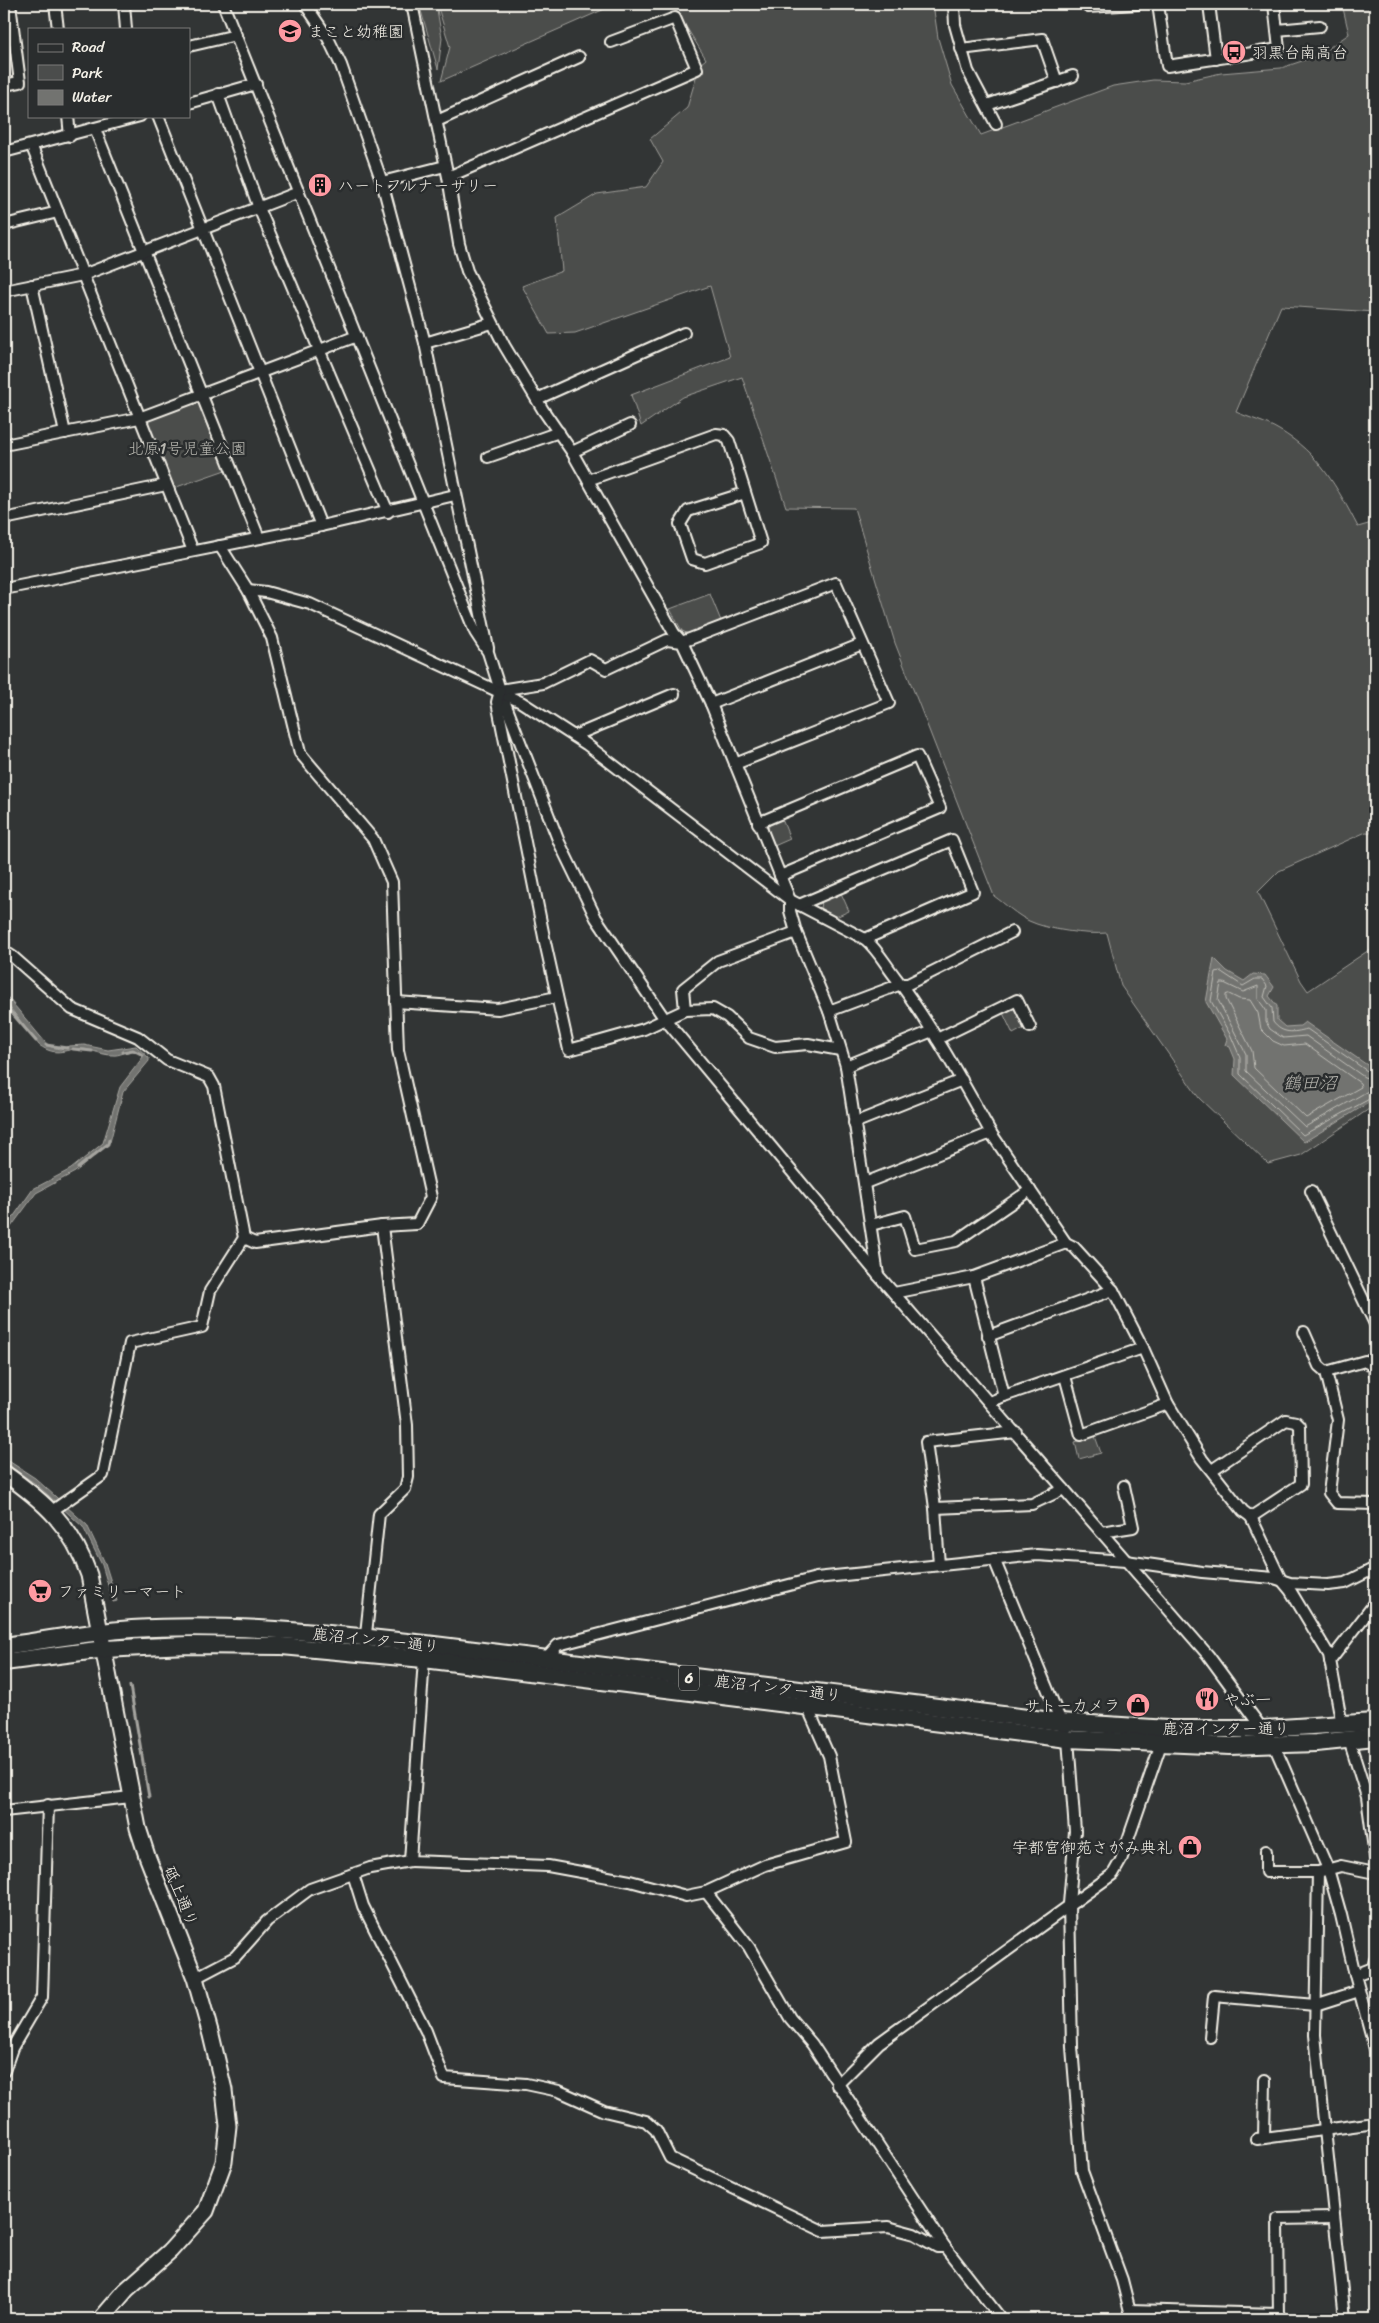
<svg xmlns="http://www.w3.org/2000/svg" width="1379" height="2323" font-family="Sriracha,'Klee One',sans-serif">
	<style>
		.green { fill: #4b4d4c; stroke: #a09f9a }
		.water { fill: #727370; stroke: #a6a5a0 }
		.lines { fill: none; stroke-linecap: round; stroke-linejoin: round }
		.shore { stroke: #c0bfb8; stroke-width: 1 }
		.stream { stroke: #a6a5a0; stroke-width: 3 }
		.street-casing { stroke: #f4f1e8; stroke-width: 14 }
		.secondary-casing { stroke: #f4f1e8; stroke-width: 19 }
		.primary-casing { stroke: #f4f1e8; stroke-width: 20 }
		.street { stroke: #2a2d2e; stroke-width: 10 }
		.secondary { stroke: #2a2d2e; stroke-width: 15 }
		.primary { stroke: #2a2d2e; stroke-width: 16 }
		.labels { text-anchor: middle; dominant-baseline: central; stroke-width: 5; stroke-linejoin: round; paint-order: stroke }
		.shield { fill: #2a2d2e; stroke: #b7b6b0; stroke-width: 1 }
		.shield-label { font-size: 15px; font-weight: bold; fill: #f4f1e8 }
		.poi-label { font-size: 16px; fill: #f4f1e8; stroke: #2a2d2e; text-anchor: start }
		.park-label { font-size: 16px; fill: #b9b8b1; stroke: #2a2d2e }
		.street-label { font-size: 16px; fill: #f4f1e8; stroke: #2a2d2e }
		.water-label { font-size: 18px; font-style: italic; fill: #b3b2ac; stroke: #2a2d2e }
	</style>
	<rect width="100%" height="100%" fill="#323535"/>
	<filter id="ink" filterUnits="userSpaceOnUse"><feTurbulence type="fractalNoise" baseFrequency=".02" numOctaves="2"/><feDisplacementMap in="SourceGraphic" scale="10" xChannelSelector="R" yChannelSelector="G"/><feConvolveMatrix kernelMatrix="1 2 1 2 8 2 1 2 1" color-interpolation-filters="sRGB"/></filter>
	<g filter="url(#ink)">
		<g class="green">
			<polygon points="419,4 436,4 442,38 438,69"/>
			<polygon points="437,4 616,4 441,81 450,47"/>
			<path d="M 672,4 L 933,4 L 938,38 L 952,85 L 981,135 L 1113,86 L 1153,80 L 1185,81 L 1221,73 L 1281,68 L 1317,56 L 1349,34 L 1342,4 L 1372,4 L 1375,35 L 1375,169 L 1369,170 L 1375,191 L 1375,312 L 1281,306 L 1236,412 C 1249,418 1266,422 1279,430 C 1319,453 1337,487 1358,527 L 1375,522 L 1375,833 L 1366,832 L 1279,871 L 1258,892 L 1301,981 L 1308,991 L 1375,946 L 1375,1105 L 1301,1155 L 1268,1164 L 1199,1098 L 1121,986 L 1107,933 C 1087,935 1048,930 1029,921 C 1017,915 1005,904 994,896 L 895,643 L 854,508 L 786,507 L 742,377 L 683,397 L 641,426 L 631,395 L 730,357 L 710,286 L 575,333 L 549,334 L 522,286 L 562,271 L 557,218 L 597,194 L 646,187 L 663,162 L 650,139 L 687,108 L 700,64 L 706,59 Z"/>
			<polygon points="202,396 231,468 168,490 139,418"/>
			<polygon points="710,594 721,621 689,634 682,631 670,609"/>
			<polygon points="782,819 790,839 774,846 768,829 770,823"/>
			<polygon points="841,893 849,911 836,917 820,909 821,902"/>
			<polygon points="1011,1007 1017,1010 1026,1027 1013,1034 1002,1011"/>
			<polygon points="1095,1436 1101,1453 1079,1459 1075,1442"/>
		</g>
		<g class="water">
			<polygon points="1214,958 1227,971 1244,981 1253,974 1265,975 1274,987 1269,996 1277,1006 1277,1020 1285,1027 1300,1026 1305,1022 1370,1067 1375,1069 1375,1099 1304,1142 1234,1075 1235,1059 1230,1047 1225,1045 1227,1039 1206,1002"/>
			<path d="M 4,993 L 45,1042 L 51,1047 L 60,1049 L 69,1046 L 84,1045 L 108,1050 L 136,1046 L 149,1058 L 149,1061 L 123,1092 L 110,1142 L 75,1172 L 36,1193 L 11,1227 L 4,1233 L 4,1227 L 9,1223 L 33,1189 L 71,1169 L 103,1143 L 120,1087 L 143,1057 L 135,1050 C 126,1051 120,1056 112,1055 C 102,1055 93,1050 84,1049 C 65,1047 59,1059 39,1045 L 4,1000 Z"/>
			<polygon points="4,1458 35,1478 87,1525 105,1563 117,1601 113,1602 102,1565 83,1527 37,1485 4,1462"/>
		</g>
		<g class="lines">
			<g class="shore">
				<polygon points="1229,994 1239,999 1250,1000 1258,1013 1261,1029 1273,1041 1284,1046 1305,1044 1360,1083 1361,1087 1306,1118 1254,1068 1252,1051 1226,999 1226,995"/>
				<path d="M 1375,1073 L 1367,1071 L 1307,1029 C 1293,1033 1282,1034 1273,1022 L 1272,1008 L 1264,997 L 1267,986 L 1262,979 L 1255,979 L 1243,986 L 1220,971 L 1216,972 L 1211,1001 L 1231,1036 L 1240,1057 L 1240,1074 L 1303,1135 L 1375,1096"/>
				<polyline points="1375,1080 1364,1077 1306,1036 1283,1038 1270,1029 1266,1022 1266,1010 1258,999 1258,986 1243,992 1224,983 1221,983 1218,1000 1246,1054 1246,1071 1305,1127 1368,1091 1375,1089"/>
			</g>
			<g class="stream">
				<polyline points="4,1004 36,1041"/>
				<polyline points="46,1045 67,1048"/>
				<polyline points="73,1049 92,1051"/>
				<polyline points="123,1052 133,1050 143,1055"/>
				<polyline points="78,1168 108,1144 109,1140"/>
				<polyline points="130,1686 149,1797"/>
			</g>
			<g class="street-casing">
				<g id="street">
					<polyline points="55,4 58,29"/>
					<polyline points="124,4 126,29"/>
					<polyline points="223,4 475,632 488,652 500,690 559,842 596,918 664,1018 878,1275 1208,1655 1274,1745 1328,1869 1341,1915 1355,1975 1375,2049"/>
					<polyline points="305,4 328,38 341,65 382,182 425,343 488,648"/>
					<polyline points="412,4 448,177 459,244 467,271 504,345 543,410 572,452 674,633 682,642 836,583 889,703 735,764"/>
					<polyline points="954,4 955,25 968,71 996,124"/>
					<polyline points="1084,4 1088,7 1137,4"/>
					<polyline points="1158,4 1167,66 1279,49 1274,4"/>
					<polyline points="1209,4 1216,59"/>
					<polyline points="1277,30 1320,26"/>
					<polyline points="189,46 236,35"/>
					<polyline points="961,49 1042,39 1057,82"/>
					<polyline points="4,85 20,82 10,4"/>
					<polyline points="218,94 259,208 388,512"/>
					<polyline points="189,103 256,84"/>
					<polyline points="987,105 1073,76"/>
					<polyline points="68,116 70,136"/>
					<polyline points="158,116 321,526"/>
					<polyline points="437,121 579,57"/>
					<polyline points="95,129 259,538"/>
					<polyline points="32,147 193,551"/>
					<polyline points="4,152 140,116"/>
					<polyline points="448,177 697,69 675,18 611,42"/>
					<polyline points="382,182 445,166"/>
					<polyline points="4,225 58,212"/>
					<polyline points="32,285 65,433"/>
					<polyline points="4,291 83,275 299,192"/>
					<polyline points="425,343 492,323"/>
					<polyline points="537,399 684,333"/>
					<polyline points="4,445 139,418 357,336"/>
					<polyline points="572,452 630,425"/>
					<polyline points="488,457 559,432"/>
					<polyline points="588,480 716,434 724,435 729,441 761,543 705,563 692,559 680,524 688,511 745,493"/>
					<polyline points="4,519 166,485"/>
					<polyline points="220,546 248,590 272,638 300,753 373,839 392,882 398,1050 431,1197 417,1224 382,1226 255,1243 244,1238"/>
					<polyline points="4,589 321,526 455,495"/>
					<path d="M 248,590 L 266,592 L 310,604 L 521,702 L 586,744 L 790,900 L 865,939 C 878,950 885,964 896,978 C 932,1026 961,1079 991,1133 L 865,1183"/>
					<polyline points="500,690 543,683 590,660 606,669 667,640 682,642 711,704 790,900 790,911 796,932 829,1011 846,1066 878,1275"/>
					<polyline points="500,691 497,702 545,942 569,1050 644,1029 685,1010 683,989 718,961 796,932"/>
					<polyline points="711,704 862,644"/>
					<polyline points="574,736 674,694"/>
					<polyline points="758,823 917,756 940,808 780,876"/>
					<polyline points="799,905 952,840 973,892 865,939"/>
					<polyline points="4,951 13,957 72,1009 138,1037 167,1060 209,1077 214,1086 244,1238 210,1291 202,1327 130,1343 103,1475 52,1511"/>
					<polyline points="396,1002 498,1009 557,997"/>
					<polyline points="685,1010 713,1009 727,1017 749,1038 775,1047 808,1044 840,1050"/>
					<polyline points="829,1011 901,984 908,984 1012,932"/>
					<polyline points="937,1039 1017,1000 1030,1027"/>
					<polyline points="846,1066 932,1031"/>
					<polyline points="854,1123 962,1080"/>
					<polyline points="991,1133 1066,1243 1074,1247 1113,1290 1143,1348 1168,1404 1202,1459 1243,1511 1251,1517 1280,1578 1290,1590 1329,1655 1342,1725"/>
					<polyline points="1311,1191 1375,1324"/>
					<polyline points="871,1225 905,1216 915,1249 956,1241 1030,1190"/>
					<polyline points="894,1293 974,1277"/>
					<polyline points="1304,1332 1319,1366 1326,1372 1338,1420 1329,1493 1337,1503 1375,1504"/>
					<polyline points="988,1336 1113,1290"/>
					<polyline points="1326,1372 1365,1361 1374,1367 1375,1374"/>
					<polyline points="1065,1376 1081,1435 1168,1404"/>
					<polyline points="1004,1396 1143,1348"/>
					<polyline points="990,1402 1004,1396 974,1277 1066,1243"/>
					<polyline points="1016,1432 926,1442 935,1508 1032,1504 1064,1489"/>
					<polyline points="1212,1470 1286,1420 1296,1422 1300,1426 1301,1484 1251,1517"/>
					<polyline points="935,1508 939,1565"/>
					<polyline points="1101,1532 1133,1527 1124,1486"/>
					<polyline points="994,1559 1068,1739 1075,1831 1069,1904 1072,2047 1082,2171 1122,2280 1132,2319"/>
					<polyline points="365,1643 379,1514 405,1489 408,1477 407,1425 382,1226"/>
					<polyline points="424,1659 410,1861 548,1866 630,1881 686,1896 706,1892 749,1947 790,2018 812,2044 945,2247 998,2315 998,2319"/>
					<polyline points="544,1660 558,1645 816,1578 1037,1555 1126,1561 1202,1572 1274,1578 1290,1583 1328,1585 1345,1583 1375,1568"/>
					<polyline points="1330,1661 1375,1603"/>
					<polyline points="1349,1740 1367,1797 1375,1857"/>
					<polyline points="4,1811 131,1797"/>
					<polyline points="1266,1851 1266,1872 1318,1872 1341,1866 1375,1873"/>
					<polyline points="1318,1872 1315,2035 1345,2319"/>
					<polyline points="353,1874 363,1906 426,2031 444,2078 526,2084 559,2091 604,2111 646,2121 656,2130 670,2158 823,2231 888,2227 914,2234 937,2247 945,2247"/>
					<polyline points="706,1892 765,1865 846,1842 829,1756 806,1704"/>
					<polyline points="1355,1975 1373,1968 1375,1960"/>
					<polyline points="195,1978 235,1957 267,1921 310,1889 370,1868 410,1861"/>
					<polyline points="1210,2037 1214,1996 1315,2005 1359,1991"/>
					<polyline points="4,2071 12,2048 42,1997 48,1805"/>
					<polyline points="837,2085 879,2043 1113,1874 1121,1860 1161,1744"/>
					<polyline points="1264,2138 1265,2080"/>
					<polyline points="1257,2139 1375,2123"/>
					<polyline points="1130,2310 1279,2314"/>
					<polyline points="1279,2319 1278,2219 1333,2218"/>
				</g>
			</g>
			<g class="secondary-casing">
				<path id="secondary" d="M 4,1473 C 45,1502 72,1526 89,1575 L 138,1828 L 147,1856 L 195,1978 L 211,2035 L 224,2090 L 228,2126 L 224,2162 L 206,2211 L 170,2251 L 126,2290 L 101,2319"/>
			</g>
			<g class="primary-casing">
				<g id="primary">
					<path d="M 4,1646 C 46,1640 89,1632 132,1629 C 230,1623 329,1633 426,1644 L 1060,1722 L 1168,1729 L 1263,1729 L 1375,1722"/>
					<polyline points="4,1662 105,1649 143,1647 188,1645 282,1646 424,1659 1068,1739 1230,1746 1316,1743 1375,1737"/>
				</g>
			</g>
			<use href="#street" class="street"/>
			<use href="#secondary" class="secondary"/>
			<use href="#primary" class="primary"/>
		</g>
	</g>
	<defs>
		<g id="school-disc" transform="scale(1.25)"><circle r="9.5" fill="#ff9aa2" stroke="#2a2d2e"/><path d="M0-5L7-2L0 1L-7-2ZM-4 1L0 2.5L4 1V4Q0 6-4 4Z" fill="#111"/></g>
		<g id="bus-disc" transform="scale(1.25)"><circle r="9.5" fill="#ff9aa2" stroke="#2a2d2e"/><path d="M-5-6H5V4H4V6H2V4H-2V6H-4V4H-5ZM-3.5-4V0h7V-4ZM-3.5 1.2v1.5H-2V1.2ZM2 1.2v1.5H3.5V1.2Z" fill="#111"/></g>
		<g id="building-disc" transform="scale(1.25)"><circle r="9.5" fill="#ff9aa2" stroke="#2a2d2e"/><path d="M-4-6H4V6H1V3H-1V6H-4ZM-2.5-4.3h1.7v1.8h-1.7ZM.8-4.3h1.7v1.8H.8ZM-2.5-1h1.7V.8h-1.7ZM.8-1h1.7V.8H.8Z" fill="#111"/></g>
		<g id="supermarket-disc" transform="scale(1.25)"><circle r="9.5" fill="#ff9aa2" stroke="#2a2d2e"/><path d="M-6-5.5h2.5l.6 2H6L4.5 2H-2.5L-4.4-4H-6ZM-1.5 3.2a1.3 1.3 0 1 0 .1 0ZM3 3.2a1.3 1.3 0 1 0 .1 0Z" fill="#111"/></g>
		<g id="restaurant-disc" transform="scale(1.25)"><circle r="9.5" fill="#ff9aa2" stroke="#2a2d2e"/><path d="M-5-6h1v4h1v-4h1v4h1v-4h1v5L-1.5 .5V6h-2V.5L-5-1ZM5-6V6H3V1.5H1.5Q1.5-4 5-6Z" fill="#111"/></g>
		<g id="shop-disc" transform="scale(1.25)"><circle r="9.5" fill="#ff9aa2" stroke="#2a2d2e"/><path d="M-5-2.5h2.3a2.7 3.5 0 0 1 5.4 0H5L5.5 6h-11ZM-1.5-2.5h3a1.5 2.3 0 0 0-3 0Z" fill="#111"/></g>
	</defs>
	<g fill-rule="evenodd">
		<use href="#school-disc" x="290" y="31"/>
		<use href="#bus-disc" x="1234" y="52"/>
		<use href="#building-disc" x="320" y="185"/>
		<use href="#supermarket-disc" x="40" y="1591"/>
		<use href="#restaurant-disc" x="1207" y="1699"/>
		<use href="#shop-disc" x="1138" y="1705"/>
		<use href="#shop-disc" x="1190" y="1847"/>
	</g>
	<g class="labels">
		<rect class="shield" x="679" y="1665.5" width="20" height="25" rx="4"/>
		<g class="shield-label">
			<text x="689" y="1678">6</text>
		</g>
		<g class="poi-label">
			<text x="308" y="31">まこと幼稚園</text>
			<text x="1252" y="52">羽黒台南高台</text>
			<text x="338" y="185">ハートフルナーサリー</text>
			<text x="58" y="1591">ファミリーマート</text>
			<text x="1224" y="1699">やぶ一</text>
			<text x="1120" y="1705" text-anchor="end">サトーカメラ</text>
			<text x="1172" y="1847" text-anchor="end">宇都宮御苑さがみ典礼</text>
		</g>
		<g class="park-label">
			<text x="187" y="448">北原1号児童公園</text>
		</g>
		<g class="street-label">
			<text transform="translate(376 1640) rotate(6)">鹿沼インター通り</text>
			<text transform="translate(778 1688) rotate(7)">鹿沼インター通り</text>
			<text x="1226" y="1728">鹿沼インター通り</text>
			<text transform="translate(181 1896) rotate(68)">砥上通り</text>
		</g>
		<g class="water-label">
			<text x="1310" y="1083">鶴田沼</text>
		</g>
	</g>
	<rect width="1379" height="2323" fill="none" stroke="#2a2d2e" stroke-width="20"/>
	<rect x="10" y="10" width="1359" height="2303" fill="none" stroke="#f4f1e8" stroke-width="2" filter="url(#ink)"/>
	<rect x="28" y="28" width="162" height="90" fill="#2a2d2e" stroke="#7b7b78"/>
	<rect x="38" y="44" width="25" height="8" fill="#2a2d2e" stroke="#7b7b78"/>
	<text x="72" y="52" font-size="15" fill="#f4f1e8">Road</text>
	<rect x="38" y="65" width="25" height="15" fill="#4b4d4c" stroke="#7b7b78"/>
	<text x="72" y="78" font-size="15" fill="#f4f1e8">Park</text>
	<rect x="38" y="90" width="25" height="15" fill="#727370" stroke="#7b7b78"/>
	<text x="72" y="102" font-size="15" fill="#f4f1e8">Water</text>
</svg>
